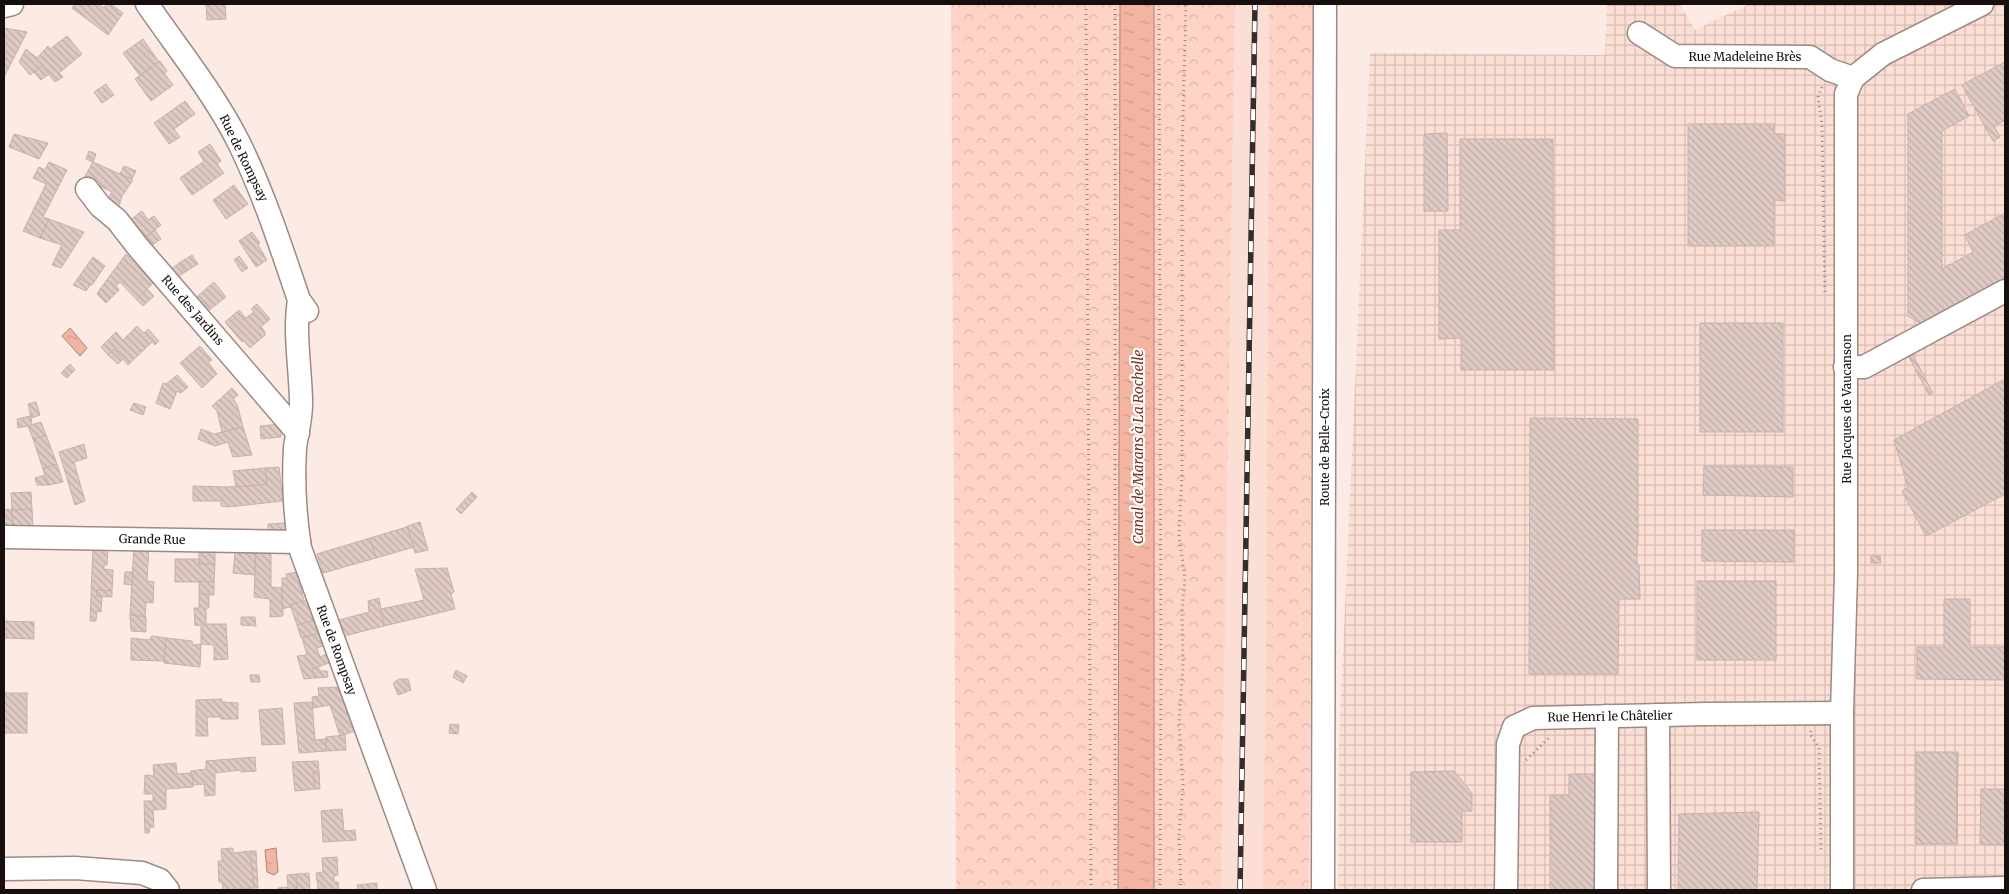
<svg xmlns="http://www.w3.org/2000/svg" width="2009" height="894" font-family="Merriweather,serif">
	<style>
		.built { fill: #fbded4 }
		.industrial { fill: url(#industrial-grid) }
		.forest { fill: url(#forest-crowns) }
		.water { fill: url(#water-ripples); stroke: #b18275 }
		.building { fill: url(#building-back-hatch); stroke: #c6b1ab }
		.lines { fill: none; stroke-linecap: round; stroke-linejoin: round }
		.minor-casing { stroke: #9d8a84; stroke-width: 25 }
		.path { stroke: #938682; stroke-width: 3; stroke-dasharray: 1 4; stroke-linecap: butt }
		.minor { stroke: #fff; stroke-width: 22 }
		.rail-casing { stroke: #362d2b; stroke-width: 5.5 }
		.rail { stroke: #fff; stroke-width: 4; stroke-dasharray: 11; stroke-linecap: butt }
		.labels { text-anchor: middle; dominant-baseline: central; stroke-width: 4.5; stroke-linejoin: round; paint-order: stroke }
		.street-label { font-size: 12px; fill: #160f0d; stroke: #fff }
		.water-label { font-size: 14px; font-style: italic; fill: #782f18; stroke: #fff }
	</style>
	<defs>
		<pattern id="industrial-grid" width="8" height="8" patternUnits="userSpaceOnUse" patternTransform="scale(1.25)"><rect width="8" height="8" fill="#fbded4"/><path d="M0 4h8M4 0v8" fill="none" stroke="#d6bdb5"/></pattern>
		<pattern id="forest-crowns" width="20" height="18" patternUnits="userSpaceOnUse" patternTransform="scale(1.25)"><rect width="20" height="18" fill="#ffd4c6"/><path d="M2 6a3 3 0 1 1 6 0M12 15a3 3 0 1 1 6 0" fill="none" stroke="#dab5a9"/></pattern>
		<pattern id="water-ripples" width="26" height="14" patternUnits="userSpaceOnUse" patternTransform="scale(1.25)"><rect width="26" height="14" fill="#f3b4a1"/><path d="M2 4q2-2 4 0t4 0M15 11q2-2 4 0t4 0" fill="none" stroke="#d09a89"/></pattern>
		<pattern id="building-back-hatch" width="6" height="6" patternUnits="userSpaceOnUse" patternTransform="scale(1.25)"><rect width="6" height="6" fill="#dfcac4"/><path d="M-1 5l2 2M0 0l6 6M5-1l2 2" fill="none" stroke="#bfaca7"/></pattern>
	</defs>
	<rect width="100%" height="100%" fill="#fcebe5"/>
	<polygon class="built" points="1235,4 1269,4 1266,681 1262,890 1221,890"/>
	<polygon class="industrial" points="1607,4 1680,4 1695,30 1749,4 2005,4 2005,890 1338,890 1339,742 1370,53 1605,55"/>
	<g class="forest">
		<polygon points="951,4 1235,4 1221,890 956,890"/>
		<polygon points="1269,4 1316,4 1309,890 1262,890 1266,681"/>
	</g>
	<g class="water">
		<polygon points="1120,4 1154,4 1154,890 1118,890"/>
		<polygon points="70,328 87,348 80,356 62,336"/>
		<polygon points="276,848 278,872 274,875 267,872 265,850"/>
	</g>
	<g class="building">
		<polygon points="75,4 98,4 104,8 107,4 111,4 123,13 108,35 72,8"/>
		<polygon points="206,4 225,4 226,19 207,20"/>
		<polygon points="4,28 27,32 4,77"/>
		<polygon points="67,36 82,54 59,73 63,77 55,82 41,66 30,75 19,62 26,49 37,58 48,46 50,49"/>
		<polygon points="143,39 159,62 140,76 123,53"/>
		<polygon points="160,61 167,71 164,73 173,85 151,101 135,79"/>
		<polygon points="2005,62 2005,120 1994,126 2000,137 1993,141 1962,85"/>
		<polygon points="41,66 49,74 41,80 34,72"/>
		<polygon points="106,84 114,95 102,103 94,92"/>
		<polygon points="1955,89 1969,116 1942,131 1942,269 1973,252 1965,235 2005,213 2005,281 1923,325 1908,316 1908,114"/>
		<polygon points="185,101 195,114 174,129 180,137 169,144 154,123"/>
		<polygon points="1688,124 1774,124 1774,134 1785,134 1785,201 1774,200 1774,246 1688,246"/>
		<polygon points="1447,133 1448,211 1424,211 1424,134"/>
		<polygon points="14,134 48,143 39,159 9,147"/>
		<polygon points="1460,139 1553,139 1554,370 1461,370 1461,338 1439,339 1439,230 1460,230"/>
		<polygon points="210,144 221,161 217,164 224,173 192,195 180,178 204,161 198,152"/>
		<polygon points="89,151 96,154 93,162 86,159"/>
		<polygon points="49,162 67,170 43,217 49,219 40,238 23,231 46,184 33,178 39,167 45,170"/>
		<polygon points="93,162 133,180 122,196 120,203 115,211 105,204 112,192 84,178"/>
		<polygon points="124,166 136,171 132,179 120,174"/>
		<polygon points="234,185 248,204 226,219 213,200"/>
		<polygon points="142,211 148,220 154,216 161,225 141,240 128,222"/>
		<polygon points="49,219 84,232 61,268 52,265 62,245 40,238"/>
		<polygon points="155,230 161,239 148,248 141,240"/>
		<polygon points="252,232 260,243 258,245 267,260 256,267 239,241"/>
		<polygon points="126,254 153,283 137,300 120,282 116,286 119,290 110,299 100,289"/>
		<polygon points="192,255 198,264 185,272 179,263"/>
		<polygon points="239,256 248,268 242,272 234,260"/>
		<polygon points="93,257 105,266 92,285 78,278"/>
		<polygon points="179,263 185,272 175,279 169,271"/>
		<polygon points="78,278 91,284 86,291 73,285"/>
		<polygon points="214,282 226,297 204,314 193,300"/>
		<polygon points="100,289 110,299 106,303 97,294"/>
		<polygon points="147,289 154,296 143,306 137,300"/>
		<polygon points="257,304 270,319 261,327 265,332 265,335 250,348 244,341 242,342 225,322 239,310 246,318 254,312 251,309"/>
		<rect x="1700" y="323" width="83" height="109"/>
		<polygon points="137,326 144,333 148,329 159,341 155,345 152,342 128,365 114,349 108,355 101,347 116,332 123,340"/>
		<polygon points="200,346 212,360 208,362 217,374 202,388 180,363"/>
		<polygon points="114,349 123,359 118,364 108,355"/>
		<polygon points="1913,355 1933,393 1929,395 1909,357"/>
		<polygon points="70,364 75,370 67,378 61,373"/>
		<polygon points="177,375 188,387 181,393 177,391 170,409 156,403 163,383 166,384"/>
		<polygon points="2005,379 2005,494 1926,536 1902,491 1908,487 1894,440"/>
		<polygon points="232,388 238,395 233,399 237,404 243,427 222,432 217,411 212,406"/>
		<polygon points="36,402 40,415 31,418 28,404"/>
		<polygon points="134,403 146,407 143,415 130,410"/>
		<polygon points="31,416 32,425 18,428 17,419"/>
		<polygon points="1530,418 1638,419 1638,544 1637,544 1637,565 1639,565 1640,599 1619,599 1618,674 1529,674"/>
		<polygon points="41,422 46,435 33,439 28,426"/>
		<polygon points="281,424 281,437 261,439 260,426"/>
		<polygon points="243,427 252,455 233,457 228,442 215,446 198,439 201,429 214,434"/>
		<polygon points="46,435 57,464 43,469 33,439"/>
		<polygon points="84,444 87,458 74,462 85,501 75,505 59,452"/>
		<polygon points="57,464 63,482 48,485 43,469"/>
		<polygon points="1704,466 1793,467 1793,497 1703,495"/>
		<polygon points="279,467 283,501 228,507 221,506 221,501 193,501 193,486 226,487 267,484 265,468"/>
		<polygon points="265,468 267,484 236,487 233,471"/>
		<polygon points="45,475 48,485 37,485 35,478"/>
		<polygon points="31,492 32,509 12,510 11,493"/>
		<polygon points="472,492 477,497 461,514 456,509"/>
		<polygon points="4,509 12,510 13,528 4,528"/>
		<polygon points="32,509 33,528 13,528 12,510"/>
		<polygon points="420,522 428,550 415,553 407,526"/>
		<polygon points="286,523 287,534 268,534 268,524"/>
		<polygon points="407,527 414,547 376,558 370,538"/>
		<polygon points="1702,530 1794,530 1794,562 1702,561"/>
		<polygon points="370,538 376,558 323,573 317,554"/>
		<polygon points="108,544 107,565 104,565 104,569 113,570 112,591 97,590 97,596 102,597 101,612 97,611 96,621 90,621 93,545"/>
		<polygon points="236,544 256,547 255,575 233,573"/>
		<polygon points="134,545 149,546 147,581 154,582 153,603 146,602 145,617 130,615"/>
		<polygon points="199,546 215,547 215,564 199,564"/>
		<polygon points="256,547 271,548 271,587 282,588 283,616 270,617 270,599 254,597"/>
		<polygon points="1871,556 1880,556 1881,563 1871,563"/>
		<polygon points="175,559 199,559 199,564 215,564 214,582 175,582"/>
		<polygon points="447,568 454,592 451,594 455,609 384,626 381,609 424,600 415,569"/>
		<polygon points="125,572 133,572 132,585 124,584"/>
		<polygon points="297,572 304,601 290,605 290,607 282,609 282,578 287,578 286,574"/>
		<polygon points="199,581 214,582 214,595 199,594"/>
		<rect x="1697" y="581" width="79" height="79"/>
		<polygon points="97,590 112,591 112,597 97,596"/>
		<polygon points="199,594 209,594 209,608 206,608 206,624 226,624 228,659 214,660 214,645 201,644 201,626 195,625 194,608 199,608"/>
		<polygon points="379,598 384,626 344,636 339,620 369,612 368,601"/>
		<polygon points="309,599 317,620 297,625 290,605"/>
		<polygon points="1944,599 1970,599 1970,647 2005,647 2005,680 1917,679 1917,647 1944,647"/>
		<polygon points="130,615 146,617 146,632 131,631"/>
		<polygon points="241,617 255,617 256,626 241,625"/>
		<polygon points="317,620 321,633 301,638 297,625"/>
		<polygon points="4,621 34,622 34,639 4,638"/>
		<polygon points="321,633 326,645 317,648 320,657 329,653 332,662 312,669 315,678 304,679 297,656 307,655 302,638"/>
		<polygon points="152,636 166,638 164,661 131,660 131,638 149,640"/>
		<polygon points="166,638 192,641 193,645 201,644 200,667 164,663"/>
		<polygon points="318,667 320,671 327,671 328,677 315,678 312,669"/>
		<polygon points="456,670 467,676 463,683 453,677"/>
		<polygon points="250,675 259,675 260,682 251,682"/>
		<polygon points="399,679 408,679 411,690 398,695 393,683"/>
		<polygon points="340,687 355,731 340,736 330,705 313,708 312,697 319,696 318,688"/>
		<rect x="4" y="693" width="23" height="40"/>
		<polygon points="222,699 222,702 238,703 238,719 221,719 221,717 207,717 208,736 196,736 196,700"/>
		<polygon points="312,702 315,740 326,739 326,751 299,753 294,703"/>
		<polygon points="282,708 285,744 262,745 259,710"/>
		<polygon points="450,724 459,725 458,734 449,733"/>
		<polygon points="345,735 346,750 326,751 326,737"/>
		<rect x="1916" y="752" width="41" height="92"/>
		<polygon points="1957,752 1958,752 1957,844"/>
		<polygon points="255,757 256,771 241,772 241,770 215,773 215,795 205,796 204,784 193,785 191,771 206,769 206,761"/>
		<polygon points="318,761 319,771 313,772 315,789 295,791 292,762"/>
		<polygon points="176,763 177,774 192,773 193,787 166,789 166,809 153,810 154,827 150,827 149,833 145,833 144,801 153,801 153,794 144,794 145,775 154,776 153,765"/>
		<polygon points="319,771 320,789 315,789 313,772"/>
		<polygon points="1454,771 1472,793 1472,811 1462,811 1462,842 1411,842 1411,772"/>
		<polygon points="1569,774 1597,774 1596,890 1550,890 1550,795 1569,795"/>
		<polygon points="1981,789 2005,789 2005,845 1980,844"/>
		<polygon points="342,809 344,831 355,830 356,840 323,842 321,811"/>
		<polygon points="1759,812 1757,890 1678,890 1679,814"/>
		<polygon points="233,848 233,853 250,851 254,888 223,890 222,882 219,882 218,861 222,861 221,849"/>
		<polygon points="250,851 256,851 258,888 254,888"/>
		<polygon points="337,857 338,875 334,876 334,882 338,882 339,890 318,889 316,873 323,872 322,858"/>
		<polygon points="309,873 310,890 297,890 296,874"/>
		<polygon points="296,874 297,890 278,890 278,888 288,887 287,875"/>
		<polygon points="377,883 377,890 358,890 357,885"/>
	</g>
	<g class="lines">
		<g class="minor-casing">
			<g id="minor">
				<path d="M 147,4 C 178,49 215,95 239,143 C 264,194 281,247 299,300 L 307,311"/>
				<polyline points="4,6 12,4"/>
				<polyline points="1639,33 1675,56 1810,57 1830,70 1853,78"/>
				<polyline points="87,189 100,206 117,220 138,247 298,433"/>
				<path d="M 299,300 C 294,332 300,366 301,399 C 302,416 297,432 295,448 C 293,481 295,516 300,548 L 425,890"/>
				<polyline points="1845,367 1864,367 2005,291"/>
				<polyline points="4,537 299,542"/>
				<polyline points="1658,715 1659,890"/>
				<polyline points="4,869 75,868 142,873 160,880 168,890"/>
				<polyline points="1323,890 1325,4"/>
				<polyline points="1506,890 1508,744 1514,727 1533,718 1706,714 1842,713"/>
				<polyline points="1606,890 1607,716"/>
				<polyline points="1842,890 1842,713 1846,573 1846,94 1853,78 1883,54 1982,4"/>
				<polyline points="1923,890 2005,888"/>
			</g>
		</g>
		<g class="path">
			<polyline points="1086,4 1091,890"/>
			<polyline points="1115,4 1115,890"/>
			<polyline points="1159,4 1161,670 1160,890"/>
			<polyline points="1822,87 1818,96 1822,125 1825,292"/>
			<polyline points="1811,731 1810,734 1819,748 1821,850"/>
			<polyline points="1526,760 1551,736"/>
			<polyline points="1181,890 1179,834 1183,785 1179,724 1183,668 1182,610 1185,578 1179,536 1182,476 1182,155 1186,4"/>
		</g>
		<use href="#minor" class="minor"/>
		<g class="rail-casing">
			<polyline id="rail" points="1240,890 1255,4"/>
		</g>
		<use href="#rail" class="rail"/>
	</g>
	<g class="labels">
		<g class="street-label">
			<text x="1745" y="56">Rue Madeleine Brès</text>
			<text transform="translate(244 158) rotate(64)">Rue de Rompsay</text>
			<text transform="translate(193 310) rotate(49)">Rue des Jardins</text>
			<text transform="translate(1846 409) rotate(-90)">Rue Jacques de Vaucanson</text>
			<text transform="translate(1324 447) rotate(-90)">Route de Belle-Croix</text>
			<text transform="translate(152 539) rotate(1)">Grande Rue</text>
			<text transform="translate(337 650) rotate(70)">Rue de Rompsay</text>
			<text transform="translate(1610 716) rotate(-1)">Rue Henri le Châtelier</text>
		</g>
		<g class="water-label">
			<text transform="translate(1138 447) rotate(-90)">Canal de Marans à La Rochelle</text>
		</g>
	</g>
	<rect width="2009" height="894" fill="none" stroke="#160f0d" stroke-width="10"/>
</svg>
